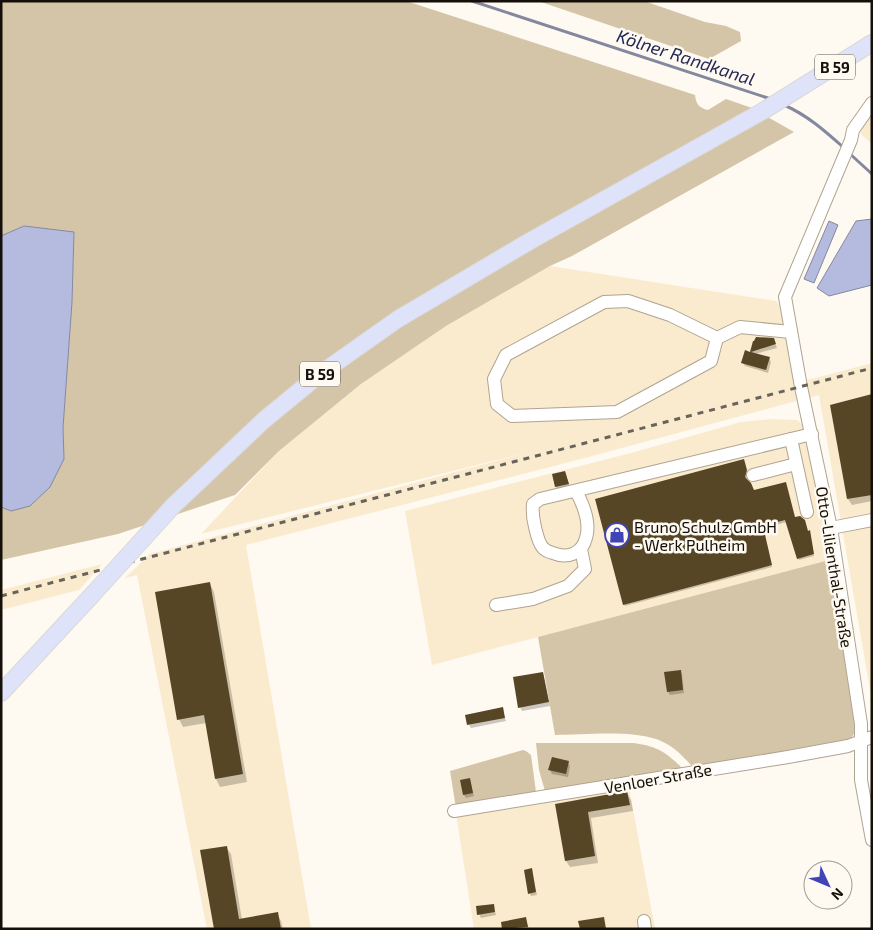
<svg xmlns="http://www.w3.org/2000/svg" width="873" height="930" font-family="'Exo 2',sans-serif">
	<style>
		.built { fill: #faebcf }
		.green { fill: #d5c5a8 }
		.water { fill: #b4bbdf; stroke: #84889f }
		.shadow { fill: #0003 }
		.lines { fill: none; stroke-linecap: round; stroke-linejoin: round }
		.stream { stroke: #84889f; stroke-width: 3 }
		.building { fill: #564626 }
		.minor-casing { stroke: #afa491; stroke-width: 14 }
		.major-casing { stroke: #d9d9d8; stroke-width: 18 }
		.minor { stroke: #fff; stroke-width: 12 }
		.major { stroke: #dee3fa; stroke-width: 16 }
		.rail { stroke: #68645c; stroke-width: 3; stroke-dasharray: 6 6; stroke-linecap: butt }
		.major-bridge-casing { stroke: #d9d9d8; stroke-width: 18; stroke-linecap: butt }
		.major-bridge { stroke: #dee3fa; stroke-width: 16 }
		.labels { text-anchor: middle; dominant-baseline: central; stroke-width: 5; stroke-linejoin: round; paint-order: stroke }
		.shield { fill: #fef9f1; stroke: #5a564f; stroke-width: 1 }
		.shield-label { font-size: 15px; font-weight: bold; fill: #141009 }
		.poi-label { font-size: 16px; fill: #141009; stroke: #fef9f1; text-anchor: start }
		.street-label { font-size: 16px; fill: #141009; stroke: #fef9f1 }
		.water-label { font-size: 18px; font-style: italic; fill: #232856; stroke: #fef9f1 }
	</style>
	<rect width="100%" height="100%" fill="#fef9f1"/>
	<g class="built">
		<polygon points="872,110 872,144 860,133"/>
		<polygon points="550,266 776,301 785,314 796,383 872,363 872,701 819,395 581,459 246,545 311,929 207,929 137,575 125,578 150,554 533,451 201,534 279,451 361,384 446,326"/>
		<polygon points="773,419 797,420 802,424 816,487 829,560 432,665 405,511 631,453 741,422"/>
		<polygon points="102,564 79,590 1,610 1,590"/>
		<polygon points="629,787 655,929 474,929 456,814"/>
	</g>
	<g class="green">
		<path d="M 1,1 L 406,1 L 695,95 C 696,104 699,108 708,110 L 726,99 L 752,108 L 794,132 L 572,256 L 550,266 L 446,326 L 361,384 L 279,451 L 235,495 L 118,534 L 1,560 L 1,507 L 11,511 L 64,459 L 63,428 L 72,302 L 74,233 L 24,226 L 1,236 Z"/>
		<polygon points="538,1 644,1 705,22 726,26 740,32 741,41 709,59"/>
		<path d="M 829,560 L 856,716 L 855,732 L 851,739 L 693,767 C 684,758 675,747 663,742 C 637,729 584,735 555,735 L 538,637 Z"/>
		<path d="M 536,743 L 633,743 C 657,746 666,752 683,769 L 545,791 L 539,770 Z"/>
		<polygon points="523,750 526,751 531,755 536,792 456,808 450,771"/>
	</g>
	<g class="water">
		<polygon points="872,219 872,285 829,296 817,288 856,221"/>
		<polygon points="829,221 838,225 814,283 804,279"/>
		<polygon points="24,226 74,232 72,302 63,428 64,459 50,487 30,506 11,511 1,507 1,236"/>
	</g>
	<g class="shadow">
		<polygon points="756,338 775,343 777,348 755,354 769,358 771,362 768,373 745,366 743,363 751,353"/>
		<polygon points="872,395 872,501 852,505 848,499 832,406"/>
		<polygon points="744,462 747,472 746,479 753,492 795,518 810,533 814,556 799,560 787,522 763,528 772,567 625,606 624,604"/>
		<polygon points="565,472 570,487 558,490 556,487"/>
		<polygon points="210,584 214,592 247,782 220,787 216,779 206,723 183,727 179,719"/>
		<polygon points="680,671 682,674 684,693 670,695 668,692"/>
		<polygon points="543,673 550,706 522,711 520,707"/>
		<polygon points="502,709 506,721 471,728 469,725"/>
		<polygon points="568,762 570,766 568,777 552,774 550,770"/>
		<polygon points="470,780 474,796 466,798 464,795"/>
		<polygon points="627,793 631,800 633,811 591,818 598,863 570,867 566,861 557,805"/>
		<polygon points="226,847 231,854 242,920 277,914 281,921 283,929 215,929"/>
		<polygon points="531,869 537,895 531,896 530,893"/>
		<polygon points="493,905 496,915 481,918 479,914"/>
		<polygon points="525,918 529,929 503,929"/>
	</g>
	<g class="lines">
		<g class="stream">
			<polyline points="472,1 771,99"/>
			<path d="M 784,105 C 807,115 825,131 843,147"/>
			<polyline points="849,153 872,174"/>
		</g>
	</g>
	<g class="building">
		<polygon points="756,337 774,338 776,344 751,352 770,357 766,370 741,363 745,350 750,352 753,341 754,341"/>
		<polygon points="872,394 872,495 847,499 830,405"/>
		<polygon points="744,459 747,470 745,477 751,483 754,490 786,482 795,517 800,516 805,520 808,531 810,530 814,554 797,559 785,520 763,526 772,565 623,605 595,499"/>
		<polygon points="565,471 569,484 555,487 552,474"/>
		<polygon points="210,582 243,774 215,779 204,715 177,720 155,592"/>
		<polygon points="681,670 683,690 667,692 664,672"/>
		<polygon points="543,672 549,702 518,708 513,677"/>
		<polygon points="503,707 505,718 467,725 465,715"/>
		<polygon points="552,757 569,761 566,774 548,770"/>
		<polygon points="470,778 473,793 463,795 460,780"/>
		<polygon points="627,791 630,805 588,812 595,856 565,861 555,804"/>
		<polygon points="227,846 239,919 278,912 281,929 214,929 200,850"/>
		<polygon points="532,868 536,892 528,894 524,870"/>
		<polygon points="494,904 495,912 477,915 476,906"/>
		<polygon points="526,917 528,927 502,929 501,922"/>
		<polygon points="604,917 606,929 580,929 578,921"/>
	</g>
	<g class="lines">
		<g class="minor-casing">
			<g id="minor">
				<polyline points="872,103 853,130 851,140 785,297 801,387 831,528 861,724 861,780 872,840"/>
				<polyline points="717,338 711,361 617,412 512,416 497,404 494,379 506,355 604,302 628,301 670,315 717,338 740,327 791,332"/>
				<polyline points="791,439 807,512"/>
				<polyline points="753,475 796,464"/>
				<path d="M 576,491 C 583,504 591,522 586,538 C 582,554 567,559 553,553 C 549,552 546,551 543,548 C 538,542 537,535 535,527 C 533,519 532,513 533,504 L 540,499 L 812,434"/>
				<polyline points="831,528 872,520"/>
				<polyline points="496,605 533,599 568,586 585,569 581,549"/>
				<polyline points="454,811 788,757 848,746 872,737"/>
				<polyline points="644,921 645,929"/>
			</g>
		</g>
		<g class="major-casing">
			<g id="major">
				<polyline points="173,506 264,420 320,374 398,319 530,241 763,111 872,43"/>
				<polyline points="1,693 93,594"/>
			</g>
		</g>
		<use href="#minor" class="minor"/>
		<use href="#major" class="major"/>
		<polyline class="rail" points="1,596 872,368"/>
		<g class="major-bridge-casing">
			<polyline id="major-bridge" points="93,594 173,506"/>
		</g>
		<use href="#major-bridge" class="major-bridge"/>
	</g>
	<defs>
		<g id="shop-ring" transform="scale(1.25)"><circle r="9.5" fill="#fef9f1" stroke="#4143b8" stroke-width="1.5"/><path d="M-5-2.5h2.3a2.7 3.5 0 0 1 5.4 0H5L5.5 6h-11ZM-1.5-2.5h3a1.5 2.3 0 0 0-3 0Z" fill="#4143b8"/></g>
	</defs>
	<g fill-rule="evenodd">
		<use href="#shop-ring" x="617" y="535"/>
	</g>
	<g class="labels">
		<g class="shield">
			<rect x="815" y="54.5" width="40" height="25" rx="4"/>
			<rect x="300" y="361.5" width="40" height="25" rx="4"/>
		</g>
		<g class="shield-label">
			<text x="835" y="67">B 59</text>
			<text x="320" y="374">B 59</text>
		</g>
		<g class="poi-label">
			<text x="634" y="526">Bruno Schulz GmbH<tspan x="634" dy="18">- Werk Pulheim</tspan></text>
		</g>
		<g class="street-label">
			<text transform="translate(835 567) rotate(81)">Otto-Lilienthal-Straße</text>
			<text transform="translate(658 778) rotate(-10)">Venloer Straße</text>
		</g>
		<g class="water-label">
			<text transform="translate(686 57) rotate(18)">Kölner Randkanal</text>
		</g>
	</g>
	<rect width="873" height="930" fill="none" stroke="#141009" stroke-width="5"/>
	<g transform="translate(828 885) rotate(134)"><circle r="24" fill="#fef9f1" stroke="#a09c94"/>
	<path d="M0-4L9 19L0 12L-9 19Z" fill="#4143b8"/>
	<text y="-8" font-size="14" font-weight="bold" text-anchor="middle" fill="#141009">N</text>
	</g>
</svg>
